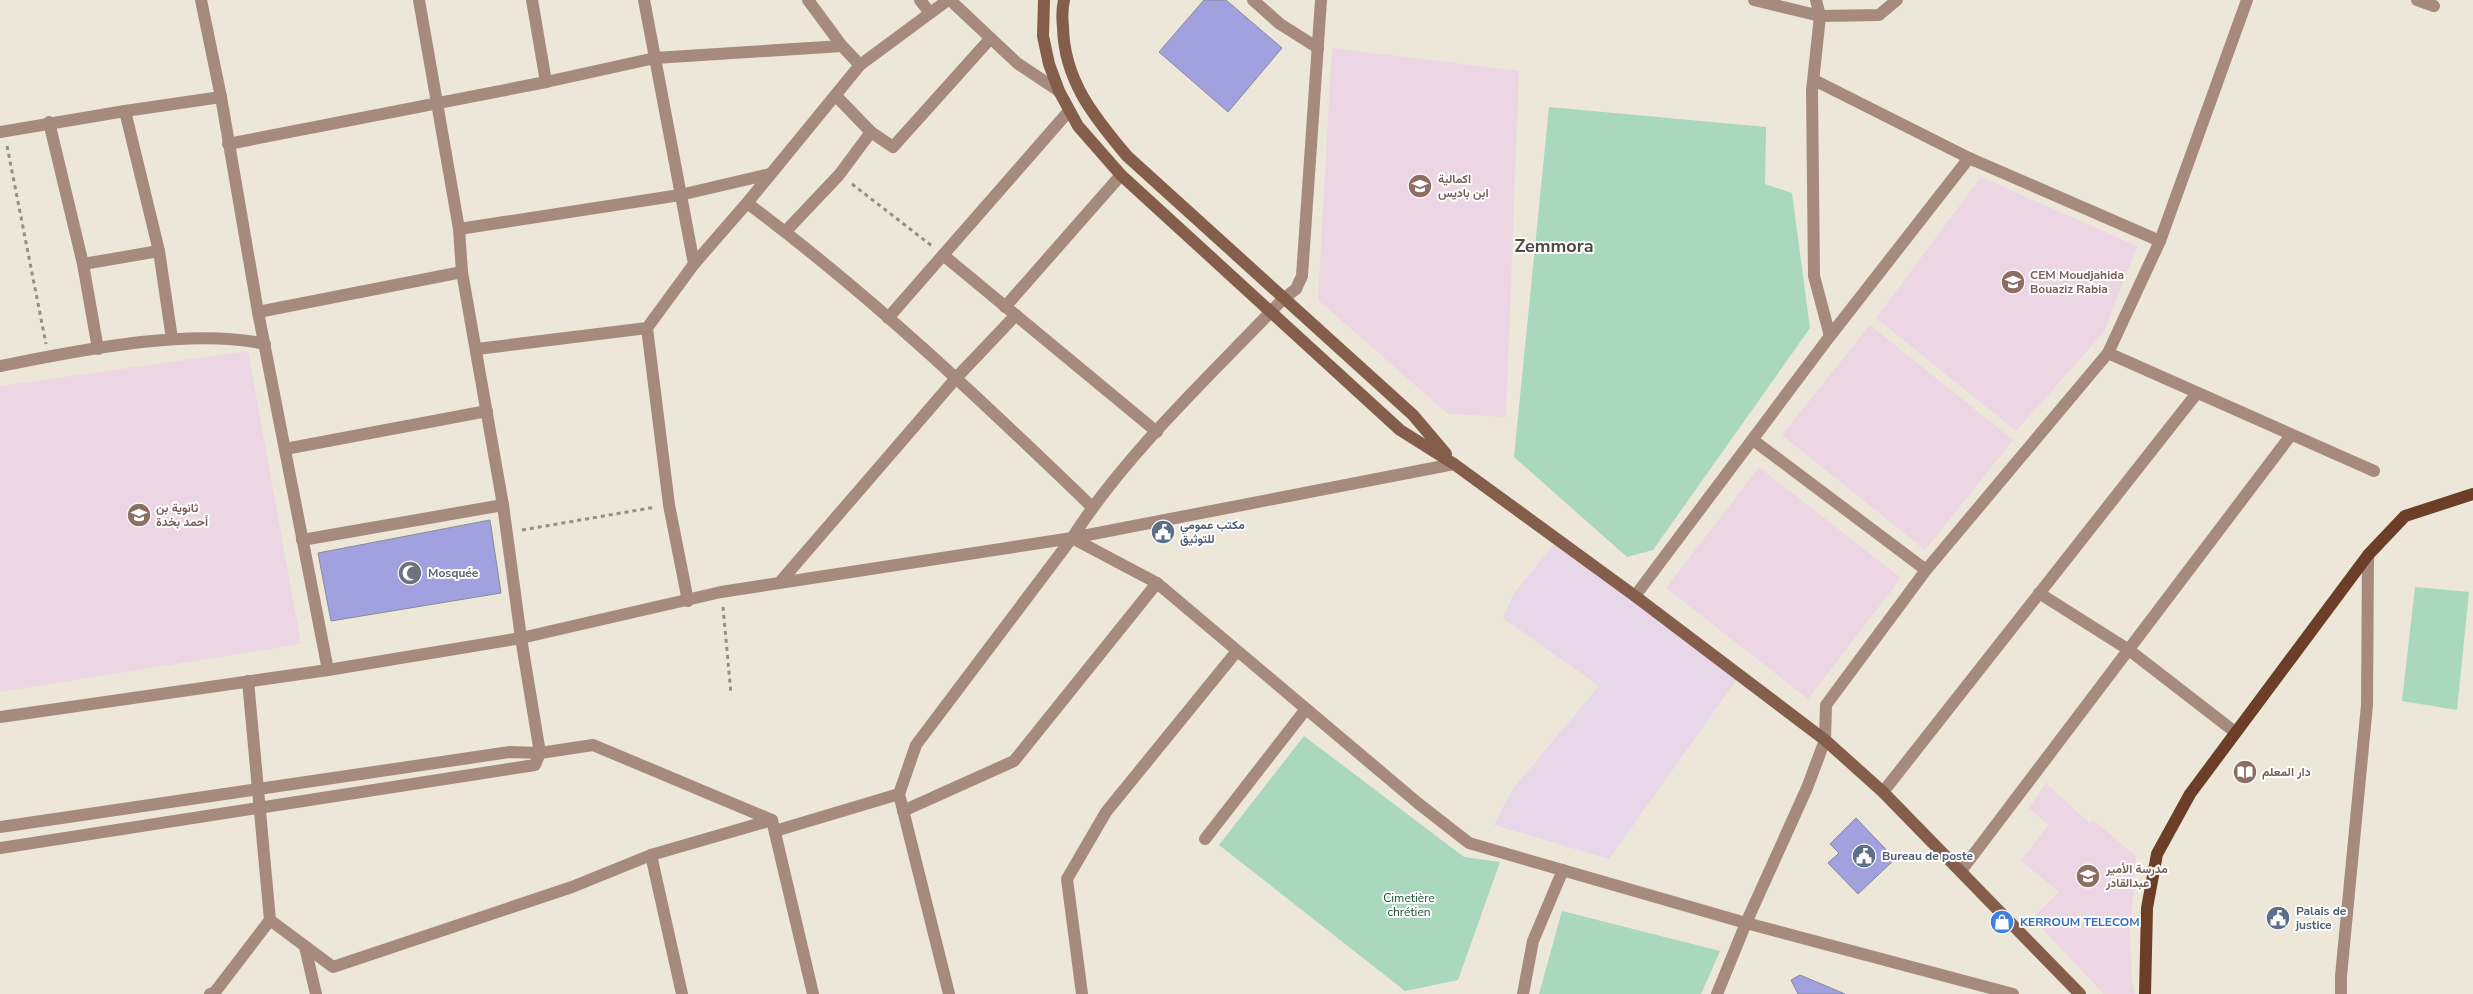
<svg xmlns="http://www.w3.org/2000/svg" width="2473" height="994" font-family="'Nunito Sans',Vazirmatn,sans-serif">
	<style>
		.education { fill: #ecd6e3 }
		.medical { fill: #e8d7e8 }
		.green { fill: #a9d8bd }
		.building { fill: #a0a1de; stroke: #898a98 }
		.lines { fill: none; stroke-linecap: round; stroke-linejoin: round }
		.path { stroke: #928f84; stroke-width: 3; stroke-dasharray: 4 4; stroke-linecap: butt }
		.street { stroke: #a68a7d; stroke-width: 12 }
		.secondary { stroke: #855d4b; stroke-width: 12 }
		.primary { stroke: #6c3e27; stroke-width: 12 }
		.labels { text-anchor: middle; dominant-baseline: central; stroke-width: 4; stroke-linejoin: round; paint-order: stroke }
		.education-label { font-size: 12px; font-weight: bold; fill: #785e54; stroke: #fff; text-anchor: start }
		.service-label { font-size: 12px; font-weight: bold; fill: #4e5e75; stroke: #fff; text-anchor: start }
		.worship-label { font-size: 12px; font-weight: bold; fill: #5b616d; stroke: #fff; text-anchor: start }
		.park-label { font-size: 12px; fill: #194e35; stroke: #fff }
		.shop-label { font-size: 12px; font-weight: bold; fill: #366cbe; stroke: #fff; text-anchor: start }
		.district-label { font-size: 18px; font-weight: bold; fill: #4f4a3f; stroke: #fff }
	</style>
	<rect width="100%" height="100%" fill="#ece7d8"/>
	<g class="education">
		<polygon points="1332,48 1519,71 1506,417 1448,414 1318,300"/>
		<polygon points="1981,177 2137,246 2104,332 2016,431 1876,318"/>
		<polygon points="1870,325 2013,440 1925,550 1782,435"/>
		<polygon points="248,351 301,644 0,692 0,386"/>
		<polygon points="1759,467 1901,578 1808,699 1666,588"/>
		<polygon points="2046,783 2089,823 2093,820 2136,856 2130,932 2132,982 2135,994 2104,994 2032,918 2059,892 2021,861 2048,825 2029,808"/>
	</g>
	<polygon class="medical" points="1555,544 1740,675 1609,859 1494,825 1512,790 1599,686 1503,618 1514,593"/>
	<g class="green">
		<polygon points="1549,107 1766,127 1765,184 1792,193 1810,328 1653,550 1627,557 1514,457"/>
		<polygon points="2415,587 2469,592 2457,710 2402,701"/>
		<polygon points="1304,736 1464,857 1500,862 1458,980 1405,991 1219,845"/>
		<polygon points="1562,911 1720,951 1701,994 1539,994"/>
	</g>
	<g class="building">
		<polygon points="1204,0 1226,0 1282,48 1228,112 1159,52"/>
		<polygon points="490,520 501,593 331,621 318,553"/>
		<polygon points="1856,818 1895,859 1858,894 1828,863 1839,853 1830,844"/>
		<polygon points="1800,975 1845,994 1798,994 1791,980"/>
	</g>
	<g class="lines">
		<g class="path">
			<polyline points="7,146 46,344"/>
			<polyline points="852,184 932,246"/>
			<polyline points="522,530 656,507"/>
			<polyline points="723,607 731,694"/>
		</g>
		<g class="street">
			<polyline points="201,0 221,97 258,312 328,670"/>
			<polyline points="419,0 459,229 462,272 503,505 521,638 540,753 593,745 772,820 813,994"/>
			<polyline points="532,0 546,82"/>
			<polyline points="644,0 694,264"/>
			<polyline points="808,0 842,46 860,65"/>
			<polyline points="920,0 930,13"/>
			<polyline points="950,0 1017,63 1059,91"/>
			<polyline points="1253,0 1280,24 1318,48"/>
			<polyline points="1754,0 1820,16 1879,15 1897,0"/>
			<polyline points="1816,0 1820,16 1812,91 1814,276 1830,336 1969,158 2160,241"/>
			<polyline points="2417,0 2434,6"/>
			<polyline points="1814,80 1975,161"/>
			<polyline points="836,96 871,132 893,147 990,39"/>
			<polyline points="125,111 221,97"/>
			<polyline points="49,122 83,264 98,349"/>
			<polyline points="0,132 125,111 159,251 172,339"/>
			<polyline points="228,144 546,82 655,58 842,46"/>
			<path d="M 747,203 C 871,295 982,401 1092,507"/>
			<polyline points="459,229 680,195 770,174"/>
			<polyline points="785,232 839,175 871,132"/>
			<polyline points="943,255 1157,432"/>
			<polyline points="83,264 159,251"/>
			<polyline points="1005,307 1121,175"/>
			<polyline points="258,312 462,272"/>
			<polyline points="888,318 1069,111"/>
			<polyline points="647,328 669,505 688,601"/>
			<polyline points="477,349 647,328 694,264 747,203 860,65 948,0"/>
			<polyline points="2108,353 2374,471"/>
			<path d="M 0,366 C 77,351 189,327 265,344"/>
			<polyline points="1753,440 1926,570"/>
			<polyline points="285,449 487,411"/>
			<path d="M 1072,538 C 1127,452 1213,373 1283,299 L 1296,289 L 1302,276 L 1321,0"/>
			<polyline points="302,540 503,505"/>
			<polyline points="781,581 957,377 1016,315"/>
			<polyline points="2039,593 2129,650 2235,732"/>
			<polyline points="1635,596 1830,336"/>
			<polyline points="0,717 328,670 521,638 721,592 1072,538 1454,464"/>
			<polyline points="1883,792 2197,393"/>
			<polyline points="903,811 1014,761 1157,583"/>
			<polyline points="0,827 510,752 540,753 535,765 0,848"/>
			<polyline points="775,831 899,794"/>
			<polyline points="1205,839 1306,709"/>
			<polyline points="1961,871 2291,435"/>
			<polyline points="270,920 333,967 572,887 651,855"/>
			<polyline points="305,947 316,994"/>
			<polyline points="210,994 215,992 270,920 248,681"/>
			<polyline points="682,994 651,855 772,820"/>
			<polyline points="949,994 899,794 916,745 1072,538 1157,583 1419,804 1469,843 1746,923 1807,788 1825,740 1826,705 1926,570 2108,353 2160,241 2247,0"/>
			<polyline points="1082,994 1067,879 1106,812 1237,651"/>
			<polyline points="1523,994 1533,941 1563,870"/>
			<polyline points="1717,994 1746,923 2013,994"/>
			<polyline points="2341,994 2341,976 2367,705 2368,555"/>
		</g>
		<g class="secondary">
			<polyline points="1044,0 1043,36 1049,64 1059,91 1078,126 1121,175 1400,430 1454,464 1635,596 1825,740 1883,792 2080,994"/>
			<path d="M 1064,0 C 1062,9 1062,18 1063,27 C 1064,80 1094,117 1127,156 L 1413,415 L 1446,454"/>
		</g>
		<polyline class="primary" points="2145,994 2147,908 2157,854 2190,794 2368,555 2405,516 2473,494"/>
	</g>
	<defs>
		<g id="school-disc" transform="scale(1.25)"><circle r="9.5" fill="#8d6e63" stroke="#fff"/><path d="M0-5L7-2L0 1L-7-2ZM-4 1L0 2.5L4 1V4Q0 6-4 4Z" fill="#fff"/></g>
		<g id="civic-disc" transform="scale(1.25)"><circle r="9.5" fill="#5c6f8a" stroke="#fff"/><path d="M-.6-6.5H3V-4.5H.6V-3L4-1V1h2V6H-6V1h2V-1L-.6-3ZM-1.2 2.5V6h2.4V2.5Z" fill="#fff"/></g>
		<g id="mosque-disc" transform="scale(1.25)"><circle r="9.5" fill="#6b7280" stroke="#fff"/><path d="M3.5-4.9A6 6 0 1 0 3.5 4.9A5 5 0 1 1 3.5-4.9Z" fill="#fff"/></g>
		<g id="library-disc" transform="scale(1.25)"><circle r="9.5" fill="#8d6e63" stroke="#fff"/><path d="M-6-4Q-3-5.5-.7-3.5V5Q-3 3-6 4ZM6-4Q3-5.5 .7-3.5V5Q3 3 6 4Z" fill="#fff"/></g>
		<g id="shop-disc" transform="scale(1.25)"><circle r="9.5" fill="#3f7fe0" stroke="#fff"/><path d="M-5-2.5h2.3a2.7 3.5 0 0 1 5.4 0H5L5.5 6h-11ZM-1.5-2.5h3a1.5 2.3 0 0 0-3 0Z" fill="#fff"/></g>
	</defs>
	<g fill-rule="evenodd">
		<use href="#school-disc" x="1420" y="186"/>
		<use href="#school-disc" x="2013" y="282"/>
		<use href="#school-disc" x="139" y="515"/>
		<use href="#civic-disc" x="1163" y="532"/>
		<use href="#mosque-disc" x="410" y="573"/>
		<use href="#library-disc" x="2245" y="772"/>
		<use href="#civic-disc" x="1864" y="856"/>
		<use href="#school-disc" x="2088" y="876"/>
		<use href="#civic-disc" x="2278" y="918"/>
		<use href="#shop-disc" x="2002" y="922"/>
	</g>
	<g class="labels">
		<g class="education-label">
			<text x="1438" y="179">اكمالية<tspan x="1438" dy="14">ابن باديس</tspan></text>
			<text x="2030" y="275">CEM Moudjahida<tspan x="2030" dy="14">Bouaziz Rabia</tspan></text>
			<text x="156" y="508">ثانوية بن<tspan x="156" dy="14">أحمد بخدة</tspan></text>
			<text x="2262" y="772">دار المعلم</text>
			<text x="2106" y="869">مدرسة الأمير<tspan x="2106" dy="14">عبدالقادر</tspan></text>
		</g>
		<g class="service-label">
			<text x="1180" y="525">مكتب عمومي<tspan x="1180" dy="14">للتوثيق</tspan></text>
			<text x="1882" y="856">Bureau de poste</text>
			<text x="2296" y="911">Palais de<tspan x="2296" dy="14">justice</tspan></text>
		</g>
		<g class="worship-label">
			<text x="428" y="573">Mosquée</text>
		</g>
		<g class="park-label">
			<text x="1409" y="898">Cimetière<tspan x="1409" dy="14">chrétien</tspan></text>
		</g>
		<g class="shop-label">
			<text x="2020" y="922">KERROUM TELECOM</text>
		</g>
		<g class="district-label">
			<text x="1554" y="246">Zemmora</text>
		</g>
	</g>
</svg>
